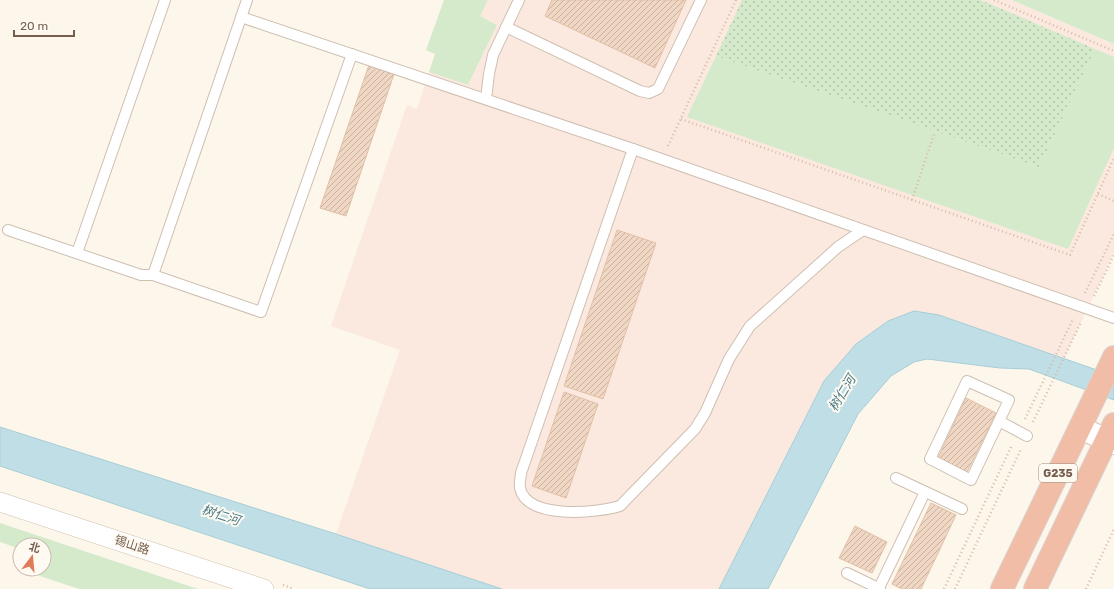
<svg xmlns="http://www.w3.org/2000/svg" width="1114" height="589" font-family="Rubik,'Noto Sans SC',sans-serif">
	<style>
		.commercial { fill: #fbe9e0 }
		.green { fill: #d5eaca }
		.park { fill: url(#park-dots) }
		.water { fill: #c0dee5; stroke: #a7cdd7 }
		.building { fill: url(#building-hatch); stroke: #e2bfa5 }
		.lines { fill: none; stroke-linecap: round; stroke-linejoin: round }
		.lane-casing { stroke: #cebfb1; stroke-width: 12 }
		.street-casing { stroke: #cebfb1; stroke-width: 20 }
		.secondary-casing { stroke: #d3c1b1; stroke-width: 24 }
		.highway-casing { stroke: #d9d2ce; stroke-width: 24 }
		.path { stroke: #d6bba7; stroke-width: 2.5; stroke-dasharray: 1 3; stroke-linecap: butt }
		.lane { stroke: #fff; stroke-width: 10 }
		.street { stroke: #fff; stroke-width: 19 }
		.secondary { stroke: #fff; stroke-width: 22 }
		.highway { stroke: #f2bda6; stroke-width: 22 }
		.labels { text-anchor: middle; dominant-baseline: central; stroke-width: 4; stroke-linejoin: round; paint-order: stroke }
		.shield { fill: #fefaf2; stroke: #9f8d80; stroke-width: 1 }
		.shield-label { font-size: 11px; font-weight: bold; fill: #765e4f }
		.street-label { font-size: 12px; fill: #765e4f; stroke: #fefaf2 }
		.water-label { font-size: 13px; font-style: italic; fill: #497b88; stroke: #fefaf2 }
	</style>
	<defs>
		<pattern id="park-dots" width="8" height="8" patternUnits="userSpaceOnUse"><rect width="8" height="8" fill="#d5eaca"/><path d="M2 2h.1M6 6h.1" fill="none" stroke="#b1c1a6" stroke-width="1.8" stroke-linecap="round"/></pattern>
		<pattern id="building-hatch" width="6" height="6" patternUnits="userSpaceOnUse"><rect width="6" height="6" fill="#f0d7c4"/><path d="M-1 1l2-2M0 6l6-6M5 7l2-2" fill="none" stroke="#c7b2a2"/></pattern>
	</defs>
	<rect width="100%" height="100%" fill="#fcf6eb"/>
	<polygon class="commercial" points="488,0 1012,0 1114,44 1114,253 1064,358 939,315 824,381 719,589 502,589 336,534 400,350 331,326 407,105 417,109 429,72 468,85 497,25 480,16"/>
	<g class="green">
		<polygon points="444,0 488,0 480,16 497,25 468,85 429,72 435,54 426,50"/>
		<polygon points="1012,0 1114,0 1114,44"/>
		<polygon points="1095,49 1114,57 1114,148 1068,249 687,117 716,56 1039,167"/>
		<polygon points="0,523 198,589 79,589 34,574 36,569 44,569 44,545 20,545 20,549 0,542"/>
	</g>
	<polygon class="park" points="742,0 981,0 1095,49 1039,167 716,56"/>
	<g class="water">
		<polygon points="914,311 939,315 1114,376 1114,400 1029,369 1000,368 927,359 914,362 891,376 858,414 768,589 719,589 824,381 856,344 888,321"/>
		<polygon points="0,427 336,534 502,589 370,589 0,466"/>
	</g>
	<g class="building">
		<polygon points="552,0 686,0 655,68 545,16"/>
		<polygon points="369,65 394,74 346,216 320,208"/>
		<polygon points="617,230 656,243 603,399 564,386"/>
		<polygon points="564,392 598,404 566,498 532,486"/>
		<polygon points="966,398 996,413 967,472 938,458"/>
		<polygon points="931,503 956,515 921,589 902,589 892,584"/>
		<polygon points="855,526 887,542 872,573 839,558"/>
	</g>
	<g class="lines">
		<g class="lane-casing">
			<g id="lane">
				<polyline points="247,0 153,275 261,312 352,54"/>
				<polyline points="241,17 633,149 1114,318"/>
				<polyline points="506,27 640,91 649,93 658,89 701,0"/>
				<polyline points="486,99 489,74 493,55 519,0"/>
				<path d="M 633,149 L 521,473 C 521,477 519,483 520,488 C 527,520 597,513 620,506 L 695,429 L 705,413 L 729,359 L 750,326 L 838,247 L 863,230"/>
				<polyline points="8,230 141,275 153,275"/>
				<polyline points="77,253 165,0"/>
				<polyline points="999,421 971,480 930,459 967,381 1009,400 999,421 1027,436"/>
				<polyline points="896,478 962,509"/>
				<polyline points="847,573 880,589"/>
				<polyline points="879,588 925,492"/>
			</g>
		</g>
		<g class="street-casing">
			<polyline id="street" points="0,502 264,589"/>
		</g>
		<g class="secondary-casing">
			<polyline id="secondary" points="1080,428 1114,443"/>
		</g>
		<g class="highway-casing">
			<g id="highway">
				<polyline points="1002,589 1114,357"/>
				<polyline points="1035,589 1114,424"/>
			</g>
		</g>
		<g class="path">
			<polyline points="994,0 1114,51"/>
			<polyline points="681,119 1070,255 1114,158"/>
			<polyline points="668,146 736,0"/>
			<polyline points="1098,194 1114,201"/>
			<polyline points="912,200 934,134"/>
			<polyline points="1085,293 1114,234"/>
			<polyline points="1094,296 1114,255"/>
			<polyline points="1025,419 1073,319"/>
			<polyline points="1033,422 1081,322"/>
			<polyline points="283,585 294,589"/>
			<polyline points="944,589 1012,445"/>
			<polyline points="955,589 1021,449"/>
			<polyline points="1086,589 1114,529"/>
		</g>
		<use href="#lane" class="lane"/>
		<use href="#street" class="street"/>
		<use href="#secondary" class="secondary"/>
		<use href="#highway" class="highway"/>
	</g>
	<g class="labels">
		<rect class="shield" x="1039" y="464" width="38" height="18" rx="3"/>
		<g class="shield-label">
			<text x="1058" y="473">G235</text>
		</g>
		<g class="street-label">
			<text transform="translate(132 545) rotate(18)">锡山路</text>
		</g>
		<g class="water-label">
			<text transform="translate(842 393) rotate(-59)">树仁河</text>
			<text transform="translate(221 515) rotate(18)">树仁河</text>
		</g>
	</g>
	<g transform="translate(32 557) rotate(16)"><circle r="19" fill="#fefaf2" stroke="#c8bcb1"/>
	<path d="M0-3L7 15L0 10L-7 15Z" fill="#de7b58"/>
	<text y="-6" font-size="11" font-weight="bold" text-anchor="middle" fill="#765e4f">北</text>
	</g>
	<path d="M14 30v6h60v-6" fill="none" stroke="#765e4f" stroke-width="2"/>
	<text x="20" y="30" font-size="12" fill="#765e4f" stroke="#fefaf2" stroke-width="3" paint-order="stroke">20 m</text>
</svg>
